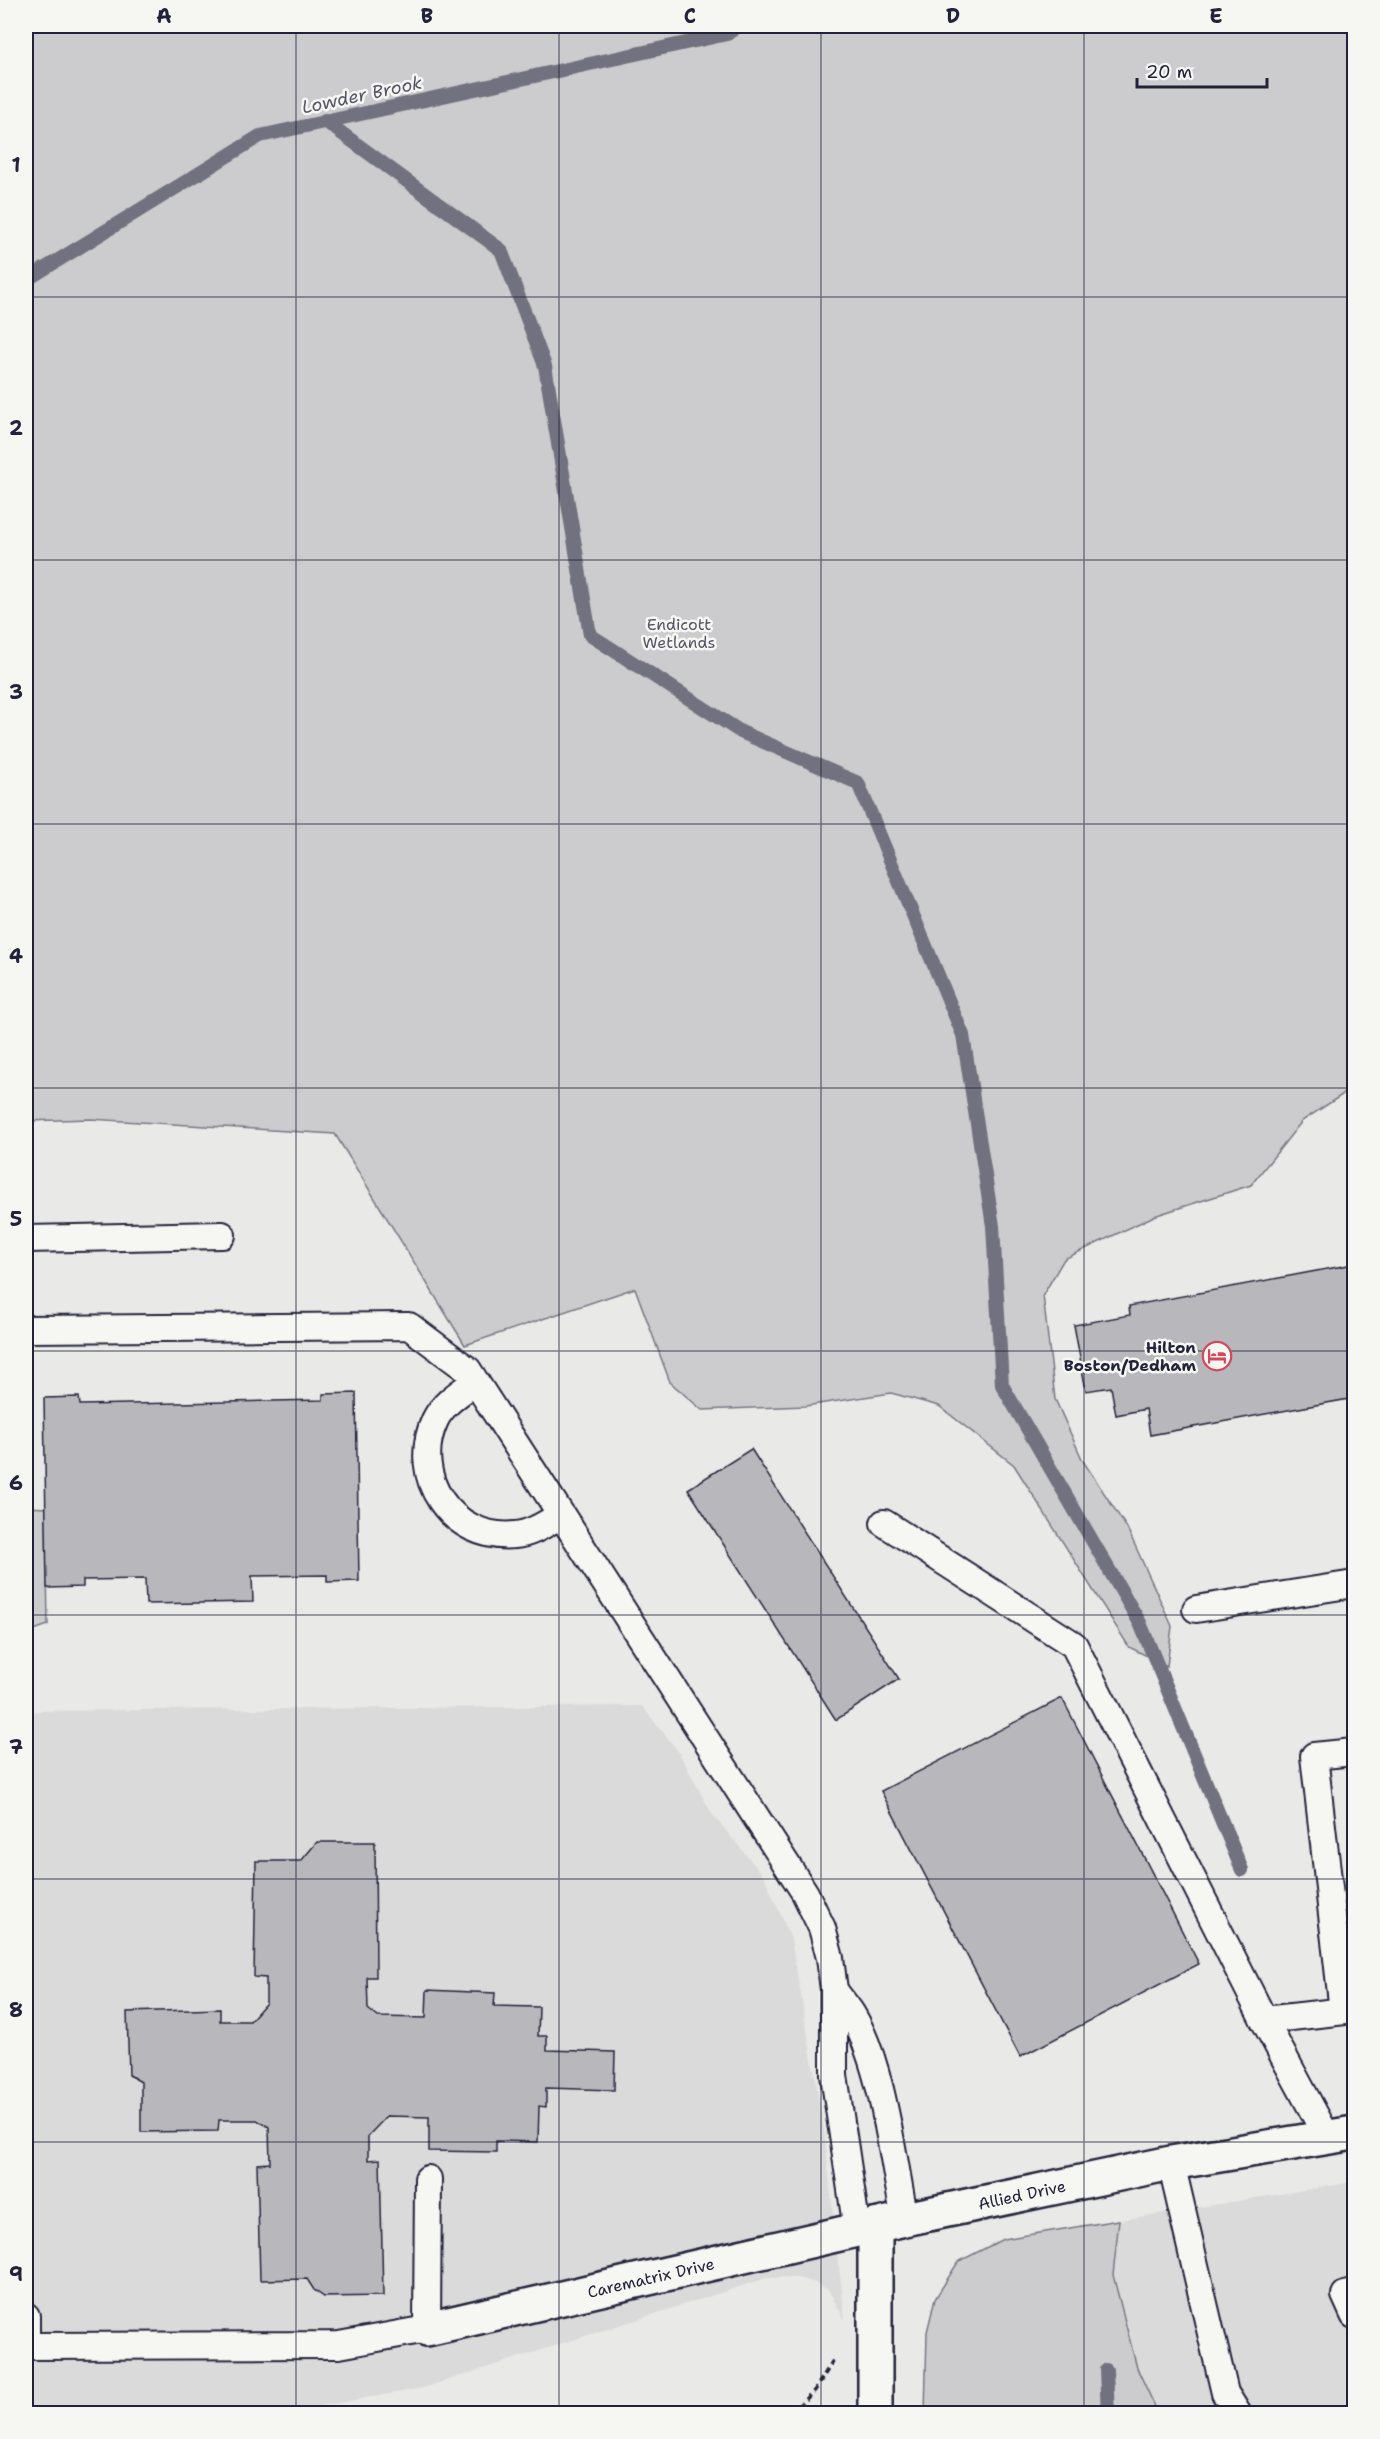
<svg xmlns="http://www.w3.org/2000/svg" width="1380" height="2439" font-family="'Shantell Sans',sans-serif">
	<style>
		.built { fill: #dadada }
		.green { fill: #ccccce; stroke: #777784; stroke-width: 1.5 }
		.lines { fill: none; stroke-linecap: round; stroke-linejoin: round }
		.stream { stroke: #71717f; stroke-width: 14 }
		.building { fill: #b8b8bc; stroke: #22223b; stroke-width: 1.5 }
		.lane-casing { stroke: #22223b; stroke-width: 30 }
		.street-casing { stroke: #22223b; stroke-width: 38 }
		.path { stroke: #22223b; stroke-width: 4; stroke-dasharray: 6 4.5; stroke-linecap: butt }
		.lane { stroke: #f6f6f2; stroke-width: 26 }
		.street { stroke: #f6f6f2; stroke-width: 33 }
		.grid { fill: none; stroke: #22223b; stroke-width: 1.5; stroke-opacity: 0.55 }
		.labels { text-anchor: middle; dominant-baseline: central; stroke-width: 5; stroke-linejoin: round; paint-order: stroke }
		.park-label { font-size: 16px; fill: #555567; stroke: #f6f6f2 }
		.poi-label { font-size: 16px; font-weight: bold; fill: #22223b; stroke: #f6f6f2; text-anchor: end }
		.street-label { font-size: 16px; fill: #22223b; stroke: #f6f6f2 }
		.water-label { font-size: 18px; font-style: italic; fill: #565668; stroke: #f6f6f2 }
		.neatline { fill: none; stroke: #22223b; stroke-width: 2 }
		.grid-label { font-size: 20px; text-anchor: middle; font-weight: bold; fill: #22223b }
	</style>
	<rect width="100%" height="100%" fill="#e9e9e7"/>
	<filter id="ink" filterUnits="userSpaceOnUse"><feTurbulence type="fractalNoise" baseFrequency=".0167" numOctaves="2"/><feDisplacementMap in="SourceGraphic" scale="12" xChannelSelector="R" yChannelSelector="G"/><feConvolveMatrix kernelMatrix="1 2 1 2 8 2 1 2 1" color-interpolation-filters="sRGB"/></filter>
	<g filter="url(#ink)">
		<g class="built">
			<polygon points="642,1706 678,1751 712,1814 764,1876 791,1939 823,2122 845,2320 829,2291 816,2283 793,2277 767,2278 423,2388 299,2410 227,2414 26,2413 26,1711"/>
			<polygon points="1354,2182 1354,2413 925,2414 927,2332 935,2299 958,2262 1003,2239"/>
		</g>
		<g class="green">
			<polygon points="26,26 1354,26 1354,1087 1302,1121 1251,1185 1154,1216 1064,1259 1043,1295 1055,1399 1083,1461 1127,1528 1172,1626 1167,1666 1129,1647 1014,1465 939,1406 891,1393 805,1406 702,1410 670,1382 635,1288 465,1345 335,1134 90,1119 26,1121"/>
			<polygon points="26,1507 46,1508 48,1625 26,1633"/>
			<polygon points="1119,2220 1113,2275 1137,2368 1158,2413 925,2413 927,2332 935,2299 958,2262 1003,2239"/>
		</g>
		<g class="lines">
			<g class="stream">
				<polyline points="325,121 501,250 545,366 590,635 741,732 858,783 963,1035 993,1226 1002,1385 1140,1623 1242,1870"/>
				<polyline points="26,280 260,136 727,34 738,26"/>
				<polyline points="1106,2370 1108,2414"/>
			</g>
		</g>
		<g class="building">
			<polygon points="1354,1264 1354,1398 1150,1435 1146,1409 1116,1415 1111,1387 1086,1391 1074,1325 1130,1315 1129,1306"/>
			<polygon points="356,1393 359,1581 327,1582 327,1575 252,1576 253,1602 146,1604 145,1579 83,1580 83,1587 47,1588 44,1398 79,1397 80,1405 323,1400 323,1394"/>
			<polygon points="751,1449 899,1679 836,1720 688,1489"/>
			<polygon points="1062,1698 1199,1964 1020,2057 881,1791"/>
			<polygon points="317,1842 375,1842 376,1977 367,1977 368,2009 378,2017 426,2018 427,1990 495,1993 494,2006 539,2007 538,2036 547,2036 547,2050 615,2052 614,2090 546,2088 546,2107 539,2106 538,2142 496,2141 496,2152 429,2151 429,2117 387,2116 368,2136 368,2160 380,2159 383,2296 324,2297 314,2290 307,2279 260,2280 257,2164 270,2163 269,2127 257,2120 219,2120 218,2131 141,2132 141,2082 129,2075 127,2012 220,2009 220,2021 250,2021 266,2003 266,1978 254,1977 256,1861 301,1861"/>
		</g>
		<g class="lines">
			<g class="lane-casing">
				<g id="lane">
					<polyline points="26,1239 222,1235"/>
					<polyline points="26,1329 409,1326 468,1370 805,1893 822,1928 830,1958 834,1990 834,2075 857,2230"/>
					<path d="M 475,1382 C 461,1392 443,1403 435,1420 C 409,1476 451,1541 515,1535 C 531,1534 547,1523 561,1515"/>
					<polyline points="884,1523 1074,1645 1264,2020 1327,2137"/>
					<polyline points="1196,1609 1354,1584"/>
					<path d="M 834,1990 C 840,1999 848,2007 853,2016 C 883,2067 893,2160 905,2219"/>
					<polyline points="1343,2011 1314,1756 1354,1752"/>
					<polyline points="1264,2020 1354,2010"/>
					<polyline points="1171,2163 1225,2393 1238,2414"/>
					<polyline points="1354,2293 1345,2295 1354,2315"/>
					<polyline points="26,2316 26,2346 339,2345 427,2329 428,2179"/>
				</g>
			</g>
			<g class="street-casing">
				<g id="street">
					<polyline points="427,2329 905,2219 1171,2163 1354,2133"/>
					<polyline points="875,2414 875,2226"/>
				</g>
			</g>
			<polyline class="path" points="790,2414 815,2390 834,2359"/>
			<use href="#lane" class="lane"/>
			<use href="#street" class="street"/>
		</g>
	</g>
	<path class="grid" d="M 296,26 L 296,2414M 559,26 L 559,2414M 821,26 L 821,2414M 1084,26 L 1084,2414M 26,297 L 1354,297M 26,560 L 1354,560M 26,824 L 1354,824M 26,1088 L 1354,1088M 26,1351 L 1354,1351M 26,1615 L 1354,1615M 26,1879 L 1354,1879M 26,2142 L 1354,2142"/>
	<defs>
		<g id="hotel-ring" transform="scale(1.5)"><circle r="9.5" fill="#f6f6f2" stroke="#d1495b" stroke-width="1.5"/><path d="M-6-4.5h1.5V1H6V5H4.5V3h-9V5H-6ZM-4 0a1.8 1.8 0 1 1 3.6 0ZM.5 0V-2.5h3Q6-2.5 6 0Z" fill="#d1495b"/></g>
	</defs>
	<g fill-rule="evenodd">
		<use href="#hotel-ring" x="1217" y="1356"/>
	</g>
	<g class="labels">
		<g class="park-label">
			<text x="679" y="624">Endicott<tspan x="679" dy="18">Wetlands</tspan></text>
		</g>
		<g class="poi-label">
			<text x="1196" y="1347">Hilton<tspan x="1196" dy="18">Boston/Dedham</tspan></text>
		</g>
		<g class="street-label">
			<text transform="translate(1022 2195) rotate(-12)">Allied Drive</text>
			<text transform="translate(651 2278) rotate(-13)">Carematrix Drive</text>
		</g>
		<g class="water-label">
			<text transform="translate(362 95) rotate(-12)">Lowder Brook</text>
		</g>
	</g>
	<rect width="1380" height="2439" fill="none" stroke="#f6f6f2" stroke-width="66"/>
	<path d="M1137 78v9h130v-9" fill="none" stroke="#22223b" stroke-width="3"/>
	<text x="1146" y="78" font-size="18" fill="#22223b" stroke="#f6f6f2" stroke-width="4.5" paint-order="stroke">20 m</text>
	<rect x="33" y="33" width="1314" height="2373" class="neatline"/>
	<g class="grid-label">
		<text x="164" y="23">A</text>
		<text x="427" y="23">B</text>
		<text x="690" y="23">C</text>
		<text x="953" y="23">D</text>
		<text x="1216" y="23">E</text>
		<text x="16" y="172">1</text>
		<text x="16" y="435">2</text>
		<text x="16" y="699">3</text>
		<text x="16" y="963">4</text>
		<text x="16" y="1226">5</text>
		<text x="16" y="1490">6</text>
		<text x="16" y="1754">7</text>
		<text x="16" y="2017">8</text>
		<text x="16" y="2281">9</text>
	</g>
</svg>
